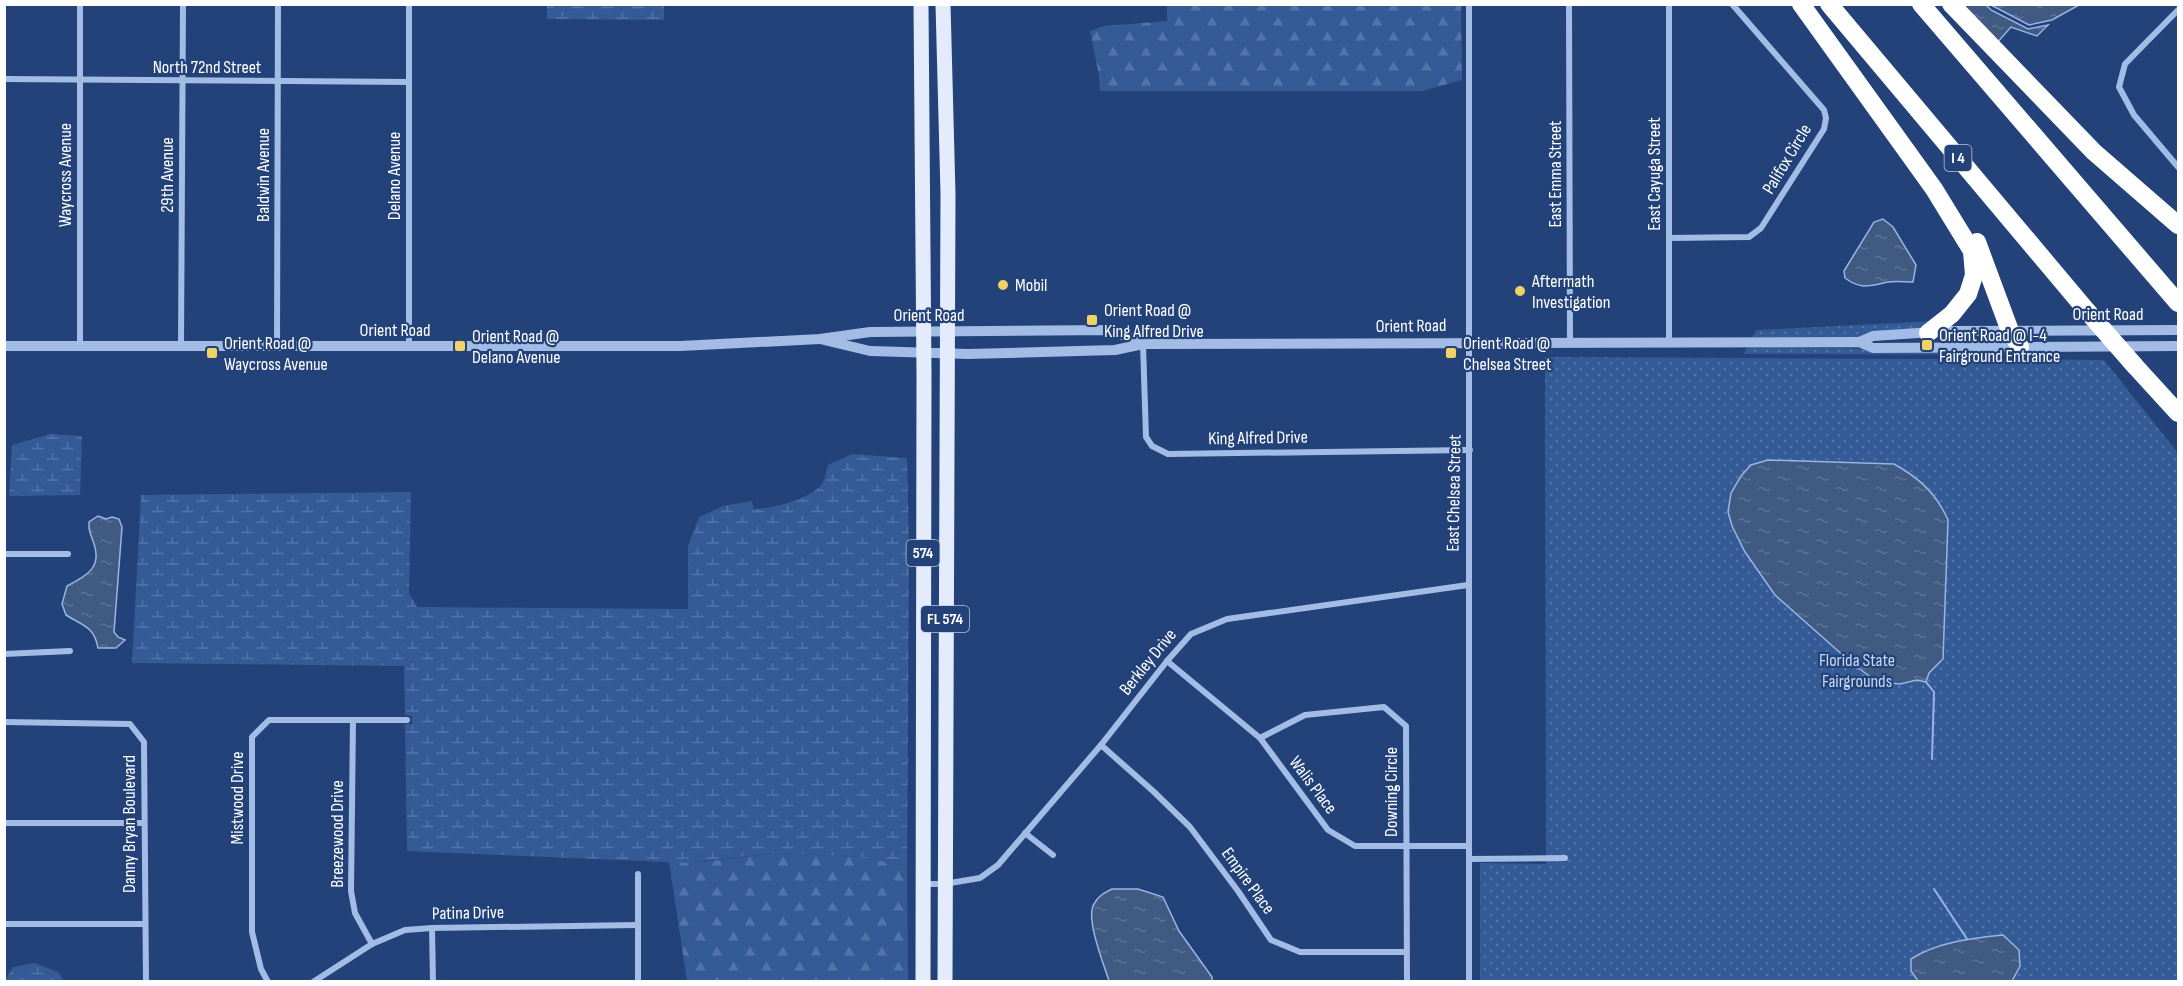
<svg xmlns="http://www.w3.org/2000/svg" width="2183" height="986" font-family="'Sofia Sans Condensed',sans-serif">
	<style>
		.forest { fill: url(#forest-firs) }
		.wetland { fill: url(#wetland-marsh) }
		.park { fill: url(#park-dots) }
		.water { fill: url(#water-ripples); stroke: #97b6e6; stroke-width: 1.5 }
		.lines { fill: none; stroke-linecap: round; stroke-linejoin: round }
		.stream { stroke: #97b6e6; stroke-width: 2 }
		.minor { stroke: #a3bce5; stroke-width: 6 }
		.tertiary { stroke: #a3bce5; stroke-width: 10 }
		.primary { stroke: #e3ebfc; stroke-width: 15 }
		.motorway { stroke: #fff; stroke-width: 18 }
		.motorway-bridge { stroke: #fff; stroke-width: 18 }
		.poi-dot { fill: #f0d265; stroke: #224279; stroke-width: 2 }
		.labels { text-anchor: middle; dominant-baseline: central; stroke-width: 4.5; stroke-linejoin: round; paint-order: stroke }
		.shield { fill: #224279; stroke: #bdc6d7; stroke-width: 1.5 }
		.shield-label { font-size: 16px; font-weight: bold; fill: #fff }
		.street-label { font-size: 18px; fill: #fff; stroke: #224279 }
		.poi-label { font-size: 18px; fill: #fff; stroke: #224279; text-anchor: start }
		.park-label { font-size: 18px; fill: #c6d8f4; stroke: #224279 }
	</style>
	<defs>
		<pattern id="forest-firs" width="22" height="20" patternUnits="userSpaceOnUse" patternTransform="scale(1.5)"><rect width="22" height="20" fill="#355b97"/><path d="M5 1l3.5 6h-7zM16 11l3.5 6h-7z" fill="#5374a7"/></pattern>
		<pattern id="wetland-marsh" width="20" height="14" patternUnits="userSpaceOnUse" patternTransform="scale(1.5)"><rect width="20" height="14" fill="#355b97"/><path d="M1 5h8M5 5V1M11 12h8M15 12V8" fill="none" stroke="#5374a7"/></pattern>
		<pattern id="park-dots" width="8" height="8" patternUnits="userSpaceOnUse" patternTransform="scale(1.5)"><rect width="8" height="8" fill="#355b97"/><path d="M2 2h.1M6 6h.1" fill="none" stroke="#5374a7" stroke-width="1.8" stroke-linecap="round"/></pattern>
		<pattern id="water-ripples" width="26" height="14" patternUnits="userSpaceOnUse" patternTransform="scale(1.5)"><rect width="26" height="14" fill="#415a82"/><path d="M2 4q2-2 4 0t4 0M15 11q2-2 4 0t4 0" fill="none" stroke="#5e7395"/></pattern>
	</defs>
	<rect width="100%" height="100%" fill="#224279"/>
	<g class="forest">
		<polygon points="1167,5 1461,5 1462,80 1422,91 1100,91 1099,76 1090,31 1104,26 1167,21"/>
		<polygon points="775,853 860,857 907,866 908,981 687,981 669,862 703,862"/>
	</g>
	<g class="wetland">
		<polygon points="547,5 664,5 664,20 547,19"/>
		<polygon points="50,434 82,436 80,495 9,496 12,445"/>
		<path d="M 852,454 L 907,458 L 909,550 L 907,866 L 860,857 L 775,853 L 689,863 L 407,851 L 405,724 L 412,724 L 412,716 L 405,715 L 404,666 L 132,663 L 141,495 L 411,492 L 409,593 L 417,607 L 688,609 L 688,546 L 699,517 L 723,506 L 752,501 L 754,509 C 772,509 810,499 822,484 C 825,479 826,471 828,465 Z"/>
		<polygon points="35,963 58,972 64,981 5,981 13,967"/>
	</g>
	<g class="park">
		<polygon points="1937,321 1926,328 1856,338 1753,337 1756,330"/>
		<polygon points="1748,346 2017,352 2020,355 1744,354"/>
		<polygon points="1545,357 2104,360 2178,453 2178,981 1480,981 1480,863 1546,864"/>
	</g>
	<g class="water">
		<polygon points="1958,5 1986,5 1991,10 2028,29 2048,25 2037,36 2011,27 1996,44"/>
		<polygon points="1991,5 2079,5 2052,20 2029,25"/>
		<path d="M 1883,219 L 1893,227 L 1916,265 L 1913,282 C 1905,282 1896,281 1888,282 C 1870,286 1861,290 1845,278 L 1844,271 L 1874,222 Z"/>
		<path d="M 1768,460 L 1894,464 C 1919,478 1936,493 1948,520 L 1943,659 L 1929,673 L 1926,682 L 1917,680 L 1900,684 L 1878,682 L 1854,665 L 1775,595 L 1745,552 L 1732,526 L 1728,512 L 1731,493 L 1741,476 L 1751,465 Z"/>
		<path d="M 98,516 L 106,519 L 112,517 L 119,519 L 122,527 L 114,632 L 118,637 L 125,640 L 116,648 L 98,648 C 94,626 83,626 66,615 L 62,604 L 67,586 C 88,575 103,567 93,541 C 90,532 88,531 89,522 Z"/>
		<path d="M 1112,889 L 1138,889 L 1163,897 L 1179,931 L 1212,977 L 1212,981 L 1109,981 C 1104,965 1085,918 1094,904 C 1098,896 1104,893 1112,889 Z"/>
		<path d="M 2003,935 L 2019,950 L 2020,966 L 2012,981 L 1918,981 L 1911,971 L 1911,959 C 1937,942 1973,938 2003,935 Z"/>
	</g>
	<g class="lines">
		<g class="stream">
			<polyline points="1926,682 1934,692 1932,759"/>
			<polyline points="1934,889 1967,939"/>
		</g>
		<g class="minor">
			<polyline points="409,4 409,347"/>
			<polyline points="1469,4 1469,982"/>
			<polyline points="1569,4 1570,343"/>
			<polyline points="1669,4 1669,343"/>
			<polyline points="2178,10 2125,64 2119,87 2134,115 2178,167"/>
			<polyline points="4,79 409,82"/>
			<polyline points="1669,238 1749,237 1761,228 1824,129 1826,118 1824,110 1732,4"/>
			<polyline points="1143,344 1146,437 1152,446 1168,454 1470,450"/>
			<polyline points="80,346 80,4"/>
			<polyline points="181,346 183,4"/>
			<polyline points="277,346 278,4"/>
			<polyline points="4,554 68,554"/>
			<polyline points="4,654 70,651"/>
			<polyline points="1167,661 1260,738 1328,830 1355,846 1469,846"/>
			<polyline points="353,720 351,891 355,913 372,944"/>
			<polyline points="4,722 130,724 144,742 146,982"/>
			<polyline points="1260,738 1305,715 1384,707 1406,726 1407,982"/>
			<polyline points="1101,745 1153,791 1190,827 1238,891 1271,940 1300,952 1406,952"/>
			<polyline points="4,823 144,823"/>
			<polyline points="1025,833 1053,855"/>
			<polyline points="1469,859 1565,858"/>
			<polyline points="924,884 944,884 980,878 998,865 1101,745 1167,661 1191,634 1227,619 1468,585"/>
			<polyline points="4,924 145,924"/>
			<polyline points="432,928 433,982"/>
			<polyline points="268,982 261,969 252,932 252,737 269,720 407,720"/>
			<polyline points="313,982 372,944 405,930 432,928 638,925"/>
			<polyline points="638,982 638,874"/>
		</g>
		<g class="tertiary">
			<polyline points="820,339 870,351 968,354 1115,350 1143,344 1859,342 1873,348 2178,346"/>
			<polyline points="1859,342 1873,336 1949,331 2178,330"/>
			<polyline points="4,346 680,346 820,339 870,332 1111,330 1143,344"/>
		</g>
		<g class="primary">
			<polyline points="921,4 924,375 923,982"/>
			<polyline points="943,4 948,194 945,982"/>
		</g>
		<g class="motorway">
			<polyline points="1801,4 1934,189 1972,251 1974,275 1968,294 1952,314 1928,333"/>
			<polyline points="1829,4 2087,311"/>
			<polyline points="1921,4 2178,303"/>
			<polyline points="1951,4 2094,152 2178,225"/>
			<polyline points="1977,242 2010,331 2020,347"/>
			<polyline points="2135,366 2178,413"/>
		</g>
		<polyline class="motorway-bridge" points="2087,311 2135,366"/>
	</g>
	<g class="poi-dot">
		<circle cx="1003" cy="285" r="6"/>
		<circle cx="1520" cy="291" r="6"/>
		<rect x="1086" y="314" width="12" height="12" rx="3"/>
		<rect x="1921" y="339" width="12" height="12" rx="3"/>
		<rect x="454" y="340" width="12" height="12" rx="3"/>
		<rect x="206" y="347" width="12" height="12" rx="3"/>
		<rect x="1445" y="347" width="12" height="12" rx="3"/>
	</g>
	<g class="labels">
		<g class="shield">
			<rect x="1944.5" y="145" width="27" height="26" rx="4.5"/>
			<rect x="906.5" y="540" width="33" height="26" rx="4.5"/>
			<rect x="921" y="606" width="48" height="26" rx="4.5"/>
		</g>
		<g class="shield-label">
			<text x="1958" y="158">I 4</text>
			<text x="923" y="553">574</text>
			<text x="945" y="619">FL 574</text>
		</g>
		<g class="street-label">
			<text x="207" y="67">North 72nd Street</text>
			<text transform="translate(1787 159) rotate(-59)">Palifox Circle</text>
			<text transform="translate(1555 174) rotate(-90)">East Emma Street</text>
			<text transform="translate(1654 174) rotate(-90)">East Cayuga Street</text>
			<text transform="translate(65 175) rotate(-90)">Waycross Avenue</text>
			<text transform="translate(167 175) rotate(-90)">29th Avenue</text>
			<text transform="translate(263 175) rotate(-90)">Baldwin Avenue</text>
			<text transform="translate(394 176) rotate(-90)">Delano Avenue</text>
			<text x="2108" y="314">Orient Road</text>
			<text x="929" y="315">Orient Road</text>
			<text transform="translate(1411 326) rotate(-1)">Orient Road</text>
			<text x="395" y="330">Orient Road</text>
			<text transform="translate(1258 438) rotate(-1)">King Alfred Drive</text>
			<text transform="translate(1454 493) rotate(-89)">East Chelsea Street</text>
			<text transform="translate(1148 662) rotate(-51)">Berkley Drive</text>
			<text transform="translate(1313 785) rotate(53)">Walis Place</text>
			<text transform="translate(1391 792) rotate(-90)">Downing Circle</text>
			<text transform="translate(237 798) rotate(-90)">Mistwood Drive</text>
			<text transform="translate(129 824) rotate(-90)">Danny Bryan Boulevard</text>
			<text transform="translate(337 834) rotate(-90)">Breezewood Drive</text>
			<text transform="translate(1248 881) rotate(54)">Empire Place</text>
			<text transform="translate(468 913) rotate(-1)">Patina Drive</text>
		</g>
		<g class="poi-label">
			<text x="1532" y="281">Aftermath<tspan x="1532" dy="21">Investigation</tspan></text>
			<text x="1015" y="285">Mobil</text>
			<text x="1104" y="310">Orient Road @<tspan x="1104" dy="21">King Alfred Drive</tspan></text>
			<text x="1939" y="335">Orient Road @ I-4<tspan x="1939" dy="21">Fairground Entrance</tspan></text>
			<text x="472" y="336">Orient Road @<tspan x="472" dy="21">Delano Avenue</tspan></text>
			<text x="224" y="343">Orient Road @<tspan x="224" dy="21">Waycross Avenue</tspan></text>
			<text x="1463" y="343">Orient Road @<tspan x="1463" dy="21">Chelsea Street</tspan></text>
		</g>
		<g class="park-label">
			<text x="1857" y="660">Florida State<tspan x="1857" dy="21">Fairgrounds</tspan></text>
		</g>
	</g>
	<rect width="2183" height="986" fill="none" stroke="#ffffff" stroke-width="12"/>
</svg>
